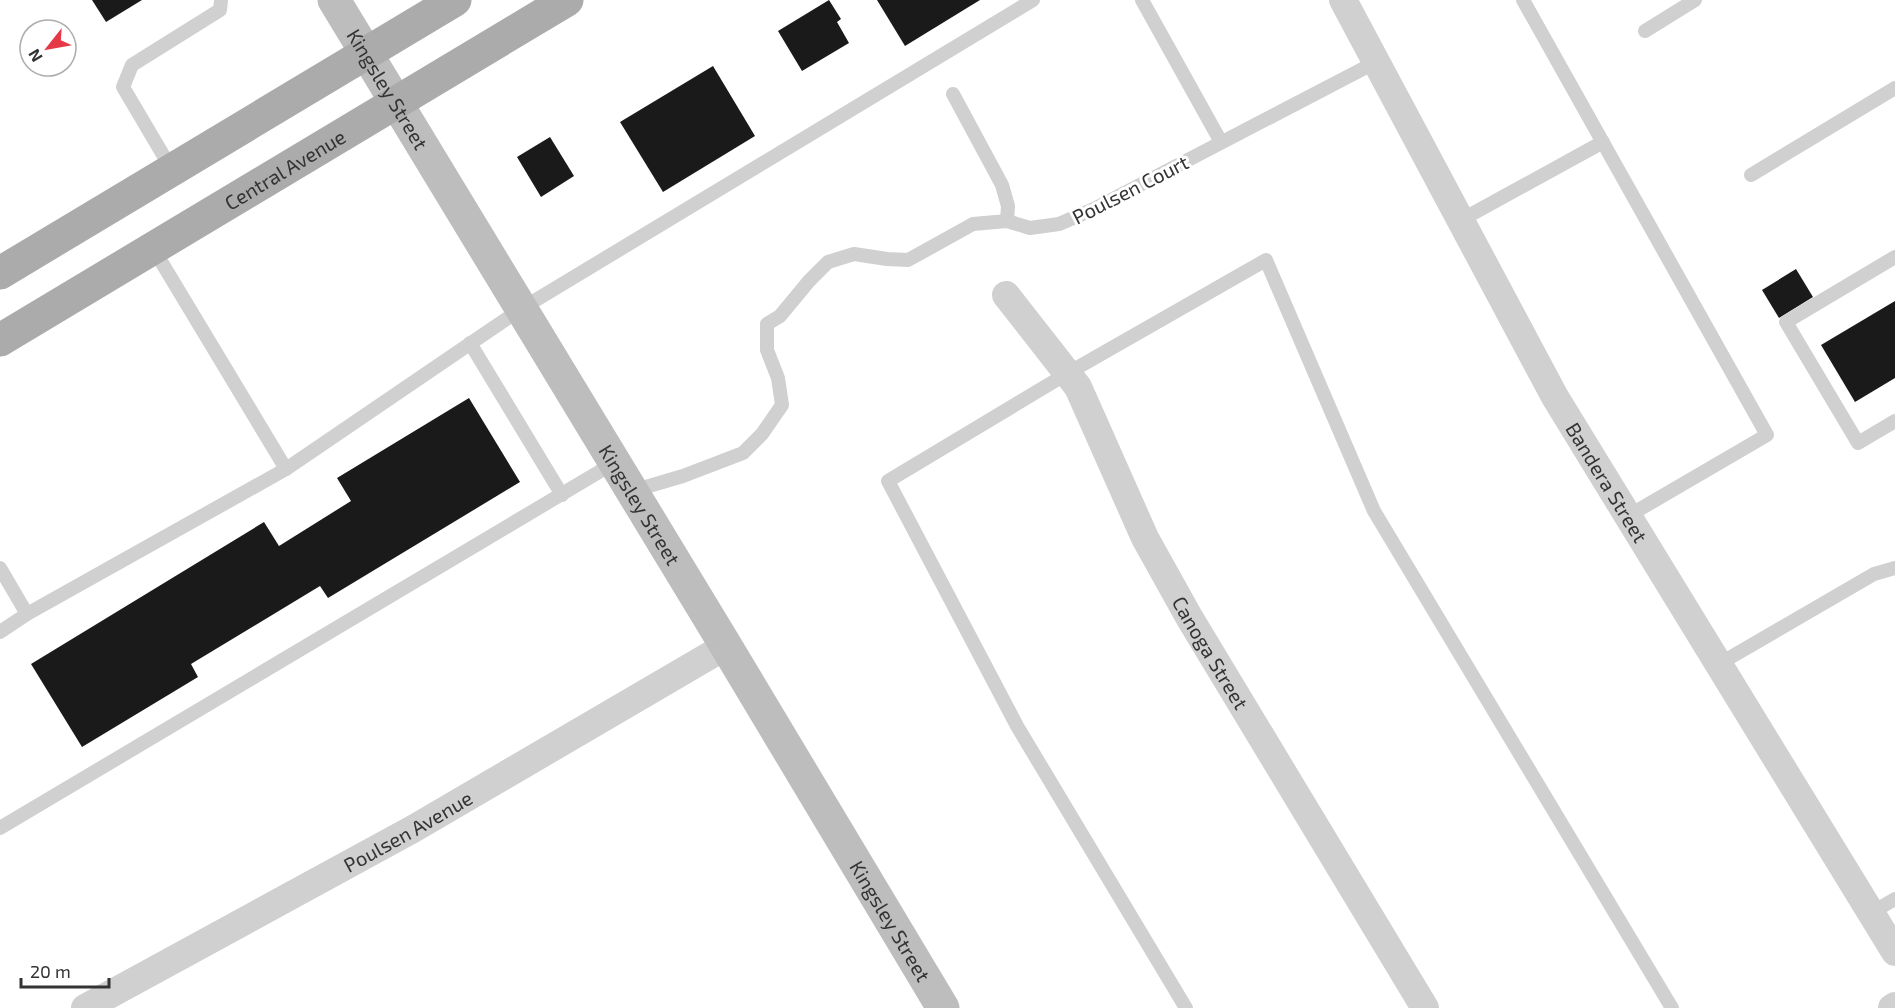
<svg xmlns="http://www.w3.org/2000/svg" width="1895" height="1008" font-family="'Exo 2',sans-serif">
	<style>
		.building { fill: #1a1a1a }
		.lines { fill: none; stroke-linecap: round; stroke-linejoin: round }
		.service { stroke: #d0d0d0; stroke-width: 14 }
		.minor { stroke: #d0d0d0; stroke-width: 28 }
		.secondary { stroke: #bdbdbd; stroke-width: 33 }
		.primary { stroke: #ababab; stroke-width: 33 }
		.labels { text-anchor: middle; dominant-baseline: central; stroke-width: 6; stroke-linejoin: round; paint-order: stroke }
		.street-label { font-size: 20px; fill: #333; stroke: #fff }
	</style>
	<rect width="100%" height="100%" fill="#fff"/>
	<g class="building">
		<polygon points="92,0 142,0 106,22"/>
		<polygon points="829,0 841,19 837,22 849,43 802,71 778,31"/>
		<polygon points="877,0 980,0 905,46"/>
		<polygon points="713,66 755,136 663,192 620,122"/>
		<polygon points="550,137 574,176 541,197 517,157"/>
		<polygon points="1796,269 1813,297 1779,318 1762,290"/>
		<polygon points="1895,301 1895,378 1855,402 1821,345"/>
		<polygon points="469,398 520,482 328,598 320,586 191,664 198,677 82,747 31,664 264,522 279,546 351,501 337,478"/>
	</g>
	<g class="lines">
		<g class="service">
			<polyline points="1142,0 1221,142"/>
			<polyline points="1523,0 1767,435 1628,516"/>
			<polyline points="1645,31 1695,0"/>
			<polyline points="953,94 1002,185 1008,206 1007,221"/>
			<polyline points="172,170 123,87 132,65 220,10 221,0"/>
			<polyline points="1751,175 1895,88"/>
			<polyline points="1461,220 1603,142"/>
			<polyline points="1895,257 1786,322 1858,443 1895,421"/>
			<polyline points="470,343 562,495"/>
			<polyline points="286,469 521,309 1033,0"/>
			<polyline points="632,491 683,476 743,453 762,434 782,405 778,378 767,350 767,324 780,316 809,281 828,262 854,254 887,259 908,260 973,224 1007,221 1030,228 1059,224 1094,209 1376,62"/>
			<polyline points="0,568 27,614 286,469 153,248"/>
			<polyline points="0,632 27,614"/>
			<polyline points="1719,664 1874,574 1895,568"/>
			<polyline points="0,828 614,463"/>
			<polyline points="1871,913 1895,899"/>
			<polyline points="1186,1008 1017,726 888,481 1068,373 1266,260 1374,511 1672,1008"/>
		</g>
		<g class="minor">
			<path id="s1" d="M 1343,0 L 1555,397 L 1895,952"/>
			<path id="s2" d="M 1006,295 L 1078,387 L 1145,538 L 1189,617 L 1425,1008"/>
			<path id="s3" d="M 85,1008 L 413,829 L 726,646"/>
			<polyline points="1892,1008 1895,1006"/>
		</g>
		<path class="secondary" id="s4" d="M 334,0 L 726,646 L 943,1008"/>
		<g class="primary">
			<polyline points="0,273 455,0"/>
			<path id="s5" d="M 0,340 L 567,0"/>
		</g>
	</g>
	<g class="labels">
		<g class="street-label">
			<text stroke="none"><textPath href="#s4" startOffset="104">Kingsley Street</textPath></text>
			<text stroke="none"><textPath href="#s5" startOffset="332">Central Avenue</textPath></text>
			<text transform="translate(1130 189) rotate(-27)">Poulsen Court</text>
			<text stroke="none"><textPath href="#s1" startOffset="550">Bandera Street</textPath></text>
			<text stroke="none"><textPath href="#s4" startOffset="590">Kingsley Street</textPath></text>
			<text stroke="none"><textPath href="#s2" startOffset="414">Canoga Street</textPath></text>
			<text stroke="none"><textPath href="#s3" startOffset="368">Poulsen Avenue</textPath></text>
			<text stroke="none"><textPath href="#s4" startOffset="1076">Kingsley Street</textPath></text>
		</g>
	</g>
	<g transform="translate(48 48) rotate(239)"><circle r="28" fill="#ffffff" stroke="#adadad" stroke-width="1.5"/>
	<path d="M0-4.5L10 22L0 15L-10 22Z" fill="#e63946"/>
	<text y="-9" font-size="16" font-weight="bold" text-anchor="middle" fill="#333333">N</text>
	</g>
	<path d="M21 978v9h88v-9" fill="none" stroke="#333333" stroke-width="3"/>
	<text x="30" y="978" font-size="18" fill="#333333" stroke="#ffffff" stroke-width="4.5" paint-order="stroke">20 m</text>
</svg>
